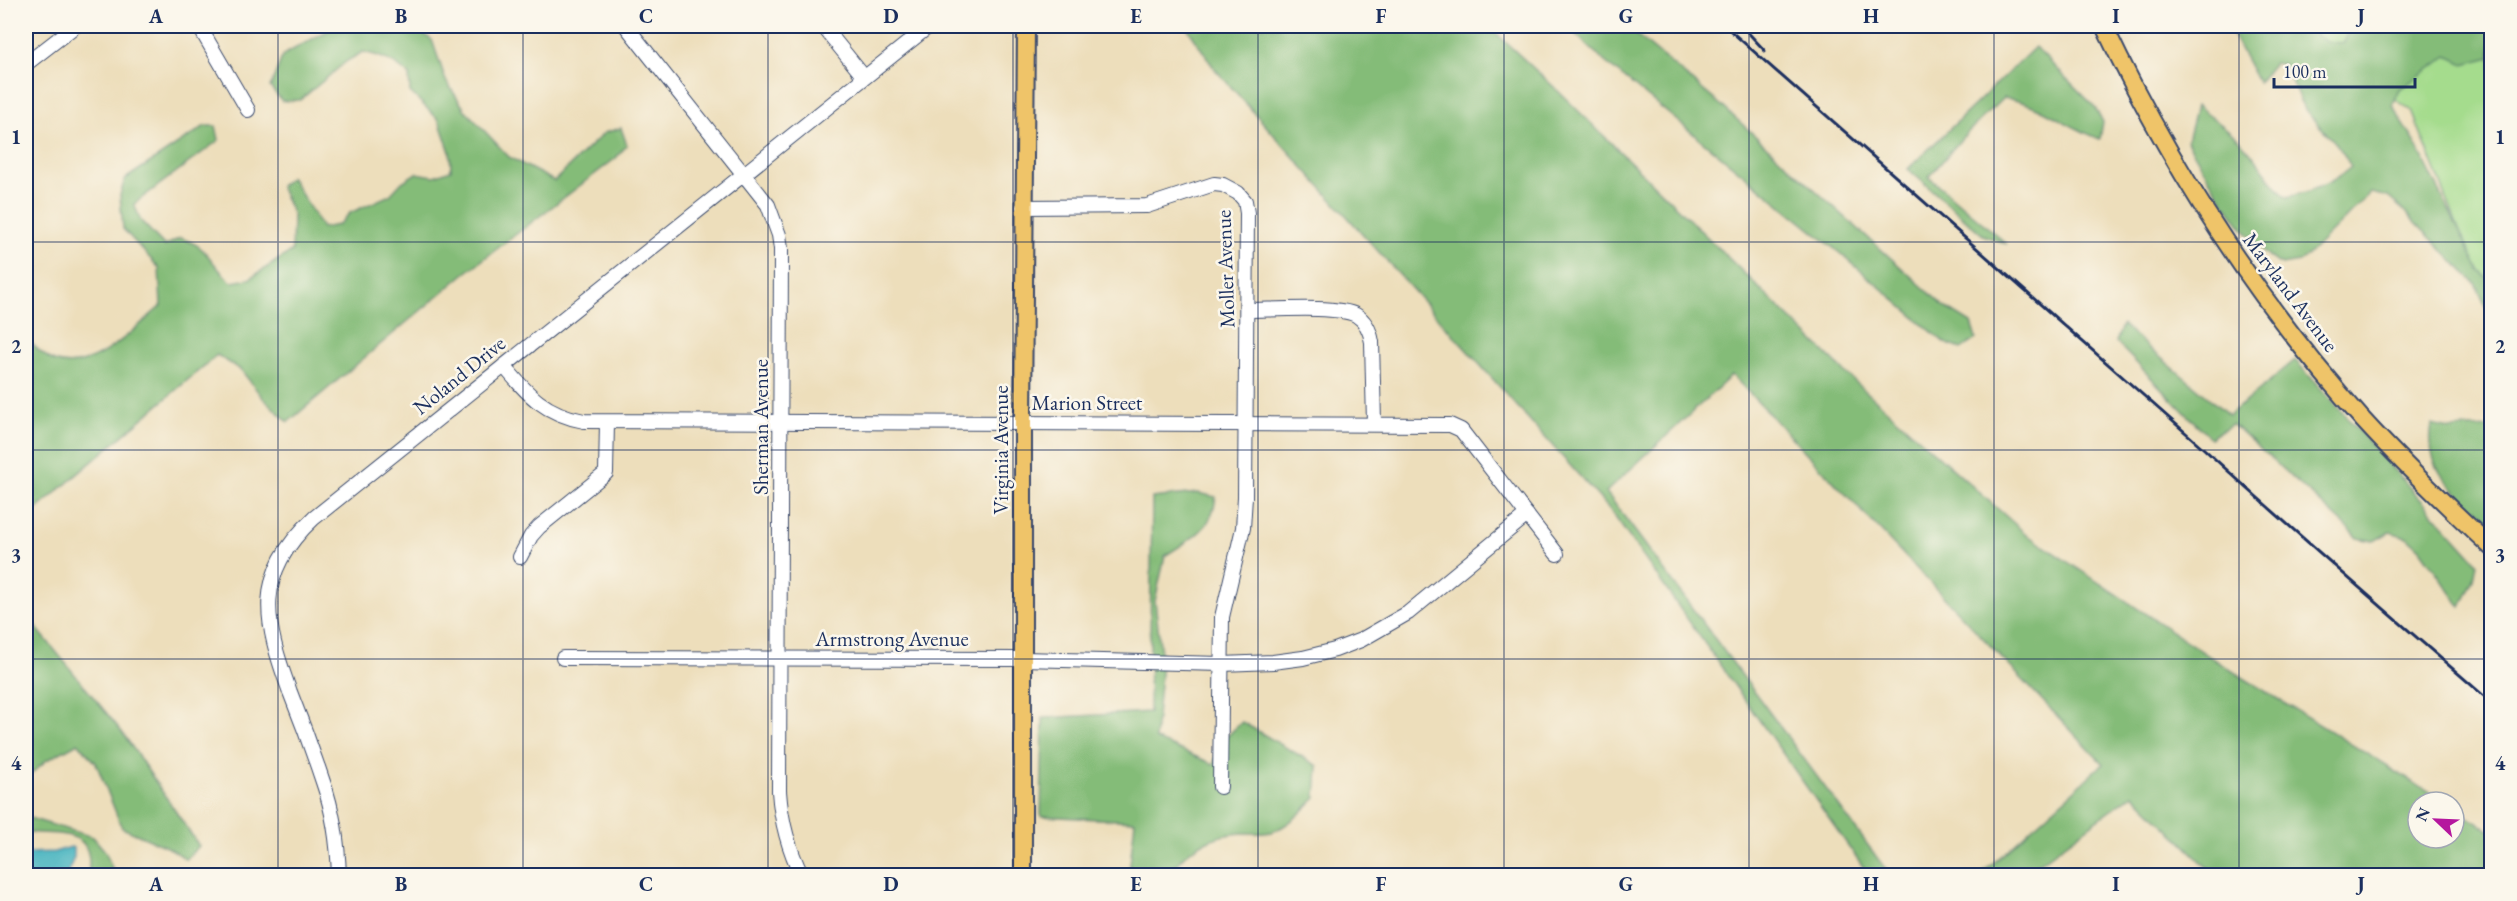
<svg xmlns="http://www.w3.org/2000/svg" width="2517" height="901" font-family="'EB Garamond',serif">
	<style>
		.green { fill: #a5dc8d; stroke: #608676; stroke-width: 1.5 }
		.forest { fill: #84bc78; stroke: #50766b; stroke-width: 1.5 }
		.water { fill: #44b3bf; stroke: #30718e; stroke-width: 1.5 }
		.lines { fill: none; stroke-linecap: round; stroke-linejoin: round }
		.minor-casing { stroke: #3a496c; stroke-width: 16 }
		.major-casing { stroke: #3a496c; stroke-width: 20 }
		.minor { stroke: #fff; stroke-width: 14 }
		.major { stroke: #efc469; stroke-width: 16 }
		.rail { stroke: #1b2f5e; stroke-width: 3 }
		.grid { fill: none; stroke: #1b2f5e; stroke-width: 1.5; stroke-opacity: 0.55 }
		.labels { text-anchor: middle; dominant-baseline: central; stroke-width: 5; stroke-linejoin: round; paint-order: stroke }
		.street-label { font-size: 21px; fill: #1b2f5e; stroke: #fbf7ec }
		.neatline { fill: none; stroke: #1b2f5e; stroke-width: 2 }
		.grid-label { font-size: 20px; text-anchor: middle; font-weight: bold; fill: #1b2f5e }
	</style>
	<rect width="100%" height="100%" fill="#fbf7ec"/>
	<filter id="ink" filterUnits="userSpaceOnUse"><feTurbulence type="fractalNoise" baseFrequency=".0167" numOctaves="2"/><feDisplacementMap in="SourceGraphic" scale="12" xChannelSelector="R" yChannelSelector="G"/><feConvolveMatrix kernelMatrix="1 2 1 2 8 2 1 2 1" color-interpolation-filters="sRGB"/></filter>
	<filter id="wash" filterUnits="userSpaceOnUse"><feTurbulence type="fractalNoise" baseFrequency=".008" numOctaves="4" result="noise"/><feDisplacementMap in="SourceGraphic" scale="24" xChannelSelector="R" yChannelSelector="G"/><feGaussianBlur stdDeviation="1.35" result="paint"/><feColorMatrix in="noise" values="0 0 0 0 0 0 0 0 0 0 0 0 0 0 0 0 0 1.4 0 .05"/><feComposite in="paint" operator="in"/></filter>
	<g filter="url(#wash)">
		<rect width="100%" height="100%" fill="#eddebb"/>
		<polygon class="green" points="2291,26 2491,26 2491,310 2412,111"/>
		<g class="forest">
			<path d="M 336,26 L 412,26 L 432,40 L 446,81 L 465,110 L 509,157 L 554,181 L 604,133 L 621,128 L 627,145 L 616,158 L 464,274 L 288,422 L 263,398 L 241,370 L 217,355 L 26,518 L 26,338 C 34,346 43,356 54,361 C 91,376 135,328 161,306 L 159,268 L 123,229 L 120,195 L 125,179 L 205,126 L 216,126 L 219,140 L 134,204 L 141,221 L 165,246 L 180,238 C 210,246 209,264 232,282 L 249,279 L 292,251 L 293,215 L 280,186 L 291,177 L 322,228 L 338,225 L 350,213 L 390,195 L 402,182 L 416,173 L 434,176 L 451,170 L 450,152 L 439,120 L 410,92 L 409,75 C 395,62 382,56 363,52 L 347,61 L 300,100 L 282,101 L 270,87 L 283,55 Z"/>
			<polygon points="1186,26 1488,26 1554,87 1851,378 2026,534 2221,664 2445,802 2418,802 2418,838 2454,838 2454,808 2491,831 2491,875 2215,875 2133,794 2023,875 1980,875 2103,764 1732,375 1606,492 1890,875 1869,875 1610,510 1214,68"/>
			<polygon points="1567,26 1626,26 1722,106 1945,307 1971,323 1976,339 1961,349 1945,343 1847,259 1605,62"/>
			<path d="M 2228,26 L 2303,26 L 2327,42 L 2344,43 L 2349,26 L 2491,26 L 2491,57 L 2464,64 L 2448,56 L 2400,89 L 2392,106 L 2415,142 L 2479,270 L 2491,282 L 2491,317 L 2475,283 L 2401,208 L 2388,197 L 2371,193 L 2312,251 L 2299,262 L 2281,265 C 2243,241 2210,180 2187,141 L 2196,106 C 2216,120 2235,134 2251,153 C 2263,168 2272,184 2287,197 C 2310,192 2333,183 2351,167 C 2337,139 2325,134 2307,112 C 2296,98 2293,81 2284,65 L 2274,63 L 2258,82 Z"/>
			<path d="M 2035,47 L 2094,106 L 2103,122 L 2100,139 C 2066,127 2040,102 2003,98 L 1962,138 L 1929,177 L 2007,244 L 1983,235 L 1908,169 Z"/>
			<polygon points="2122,325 2229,415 2295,360 2477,562 2474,579 2461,607 2420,549 2407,537 2390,532 2374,541 2357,538 2345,525 2232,424 2210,438 2116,342"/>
			<path d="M 2432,425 L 2450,429 L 2491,427 L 2491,522 C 2459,493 2423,474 2432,425 Z"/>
			<path d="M 1198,493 L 1216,497 C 1212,531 1192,538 1165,556 L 1155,601 L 1162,662 L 1155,739 L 1213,764 L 1225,738 L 1242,722 L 1318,766 L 1316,798 C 1304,810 1288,827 1271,832 C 1262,834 1253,833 1243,833 C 1213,834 1184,848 1170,875 L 1131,875 L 1130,864 L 1135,821 L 1041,816 L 1043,718 L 1149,712 L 1152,498 Z"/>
			<polygon points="26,615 122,732 199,846 186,859 171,849 122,828 96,763 78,743 47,760 26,778"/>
			<path d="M 26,817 L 93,837 L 105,851 L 115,875 L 88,875 C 96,826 59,836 26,832 Z"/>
		</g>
		<polygon class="water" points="71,847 74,848 74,857 67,875 26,875 26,853 54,852"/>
	</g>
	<g filter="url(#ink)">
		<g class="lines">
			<g class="minor-casing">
				<g id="minor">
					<polyline points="199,26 248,110"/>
					<path d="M 626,26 L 768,205 L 779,235 L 781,249 L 779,791 C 781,821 788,848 802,876"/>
					<polyline points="823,26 864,77"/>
					<polyline points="26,64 75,26"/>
					<polyline points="1023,207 1147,206 1214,184 1223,185 1238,193 1245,201 1247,213 1245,497 1243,528 1222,617 1220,787"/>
					<path d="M 1248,310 C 1272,310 1337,305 1356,315 C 1366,321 1370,330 1372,342 L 1374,423"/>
					<path d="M 504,366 C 528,395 545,414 584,421 L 1450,425 L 1461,430 L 1557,554"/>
					<polyline points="520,557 531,536 539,527 606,473 607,422"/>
					<polyline points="563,658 1023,659 1222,664 1273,662 1303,658 1335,650 1361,640 1408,613 1527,515"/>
					<path d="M 339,876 C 338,843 334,813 323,782 C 313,752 302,722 290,692 C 264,621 253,575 314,518 L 929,26"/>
				</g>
			</g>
			<g class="major-casing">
				<g id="major">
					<path d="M 2104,26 C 2171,168 2258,302 2363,420 C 2404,465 2448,507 2492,548"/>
					<polyline points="1023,876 1023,423 1026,26"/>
				</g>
			</g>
			<use href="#minor" class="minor"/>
			<use href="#major" class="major"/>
			<g class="rail">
				<path d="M 1725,26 L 2203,448 C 2297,535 2395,618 2492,703"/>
				<polyline points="1742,26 1765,51"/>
			</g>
		</g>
	</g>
	<path class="grid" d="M 278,26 L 278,876M 523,26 L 523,876M 768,26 L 768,876M 1013,26 L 1013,876M 1258,26 L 1258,876M 1504,26 L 1504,876M 1749,26 L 1749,876M 1994,26 L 1994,876M 2239,26 L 2239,876M 26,242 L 2492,242M 26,450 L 2492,450M 26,659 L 2492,659"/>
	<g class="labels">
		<g class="street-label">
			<text transform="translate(1225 269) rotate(-92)">Moller Avenue</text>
			<text transform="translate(2291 292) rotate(53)">Maryland Avenue</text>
			<text transform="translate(459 375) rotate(-39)">Noland Drive</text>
			<text x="1087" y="402">Marion Street</text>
			<text transform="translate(760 427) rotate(-90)">Sherman Avenue</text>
			<text transform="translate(1000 450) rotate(-90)">Virginia Avenue</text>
			<text x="892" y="638">Armstrong Avenue</text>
		</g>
	</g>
	<rect width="2517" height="901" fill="none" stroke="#fbf7ec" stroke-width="66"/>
	<g transform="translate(2436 820) rotate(293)"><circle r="28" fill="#fbf7ec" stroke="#a1a7b3" stroke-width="1.5"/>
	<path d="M0-4.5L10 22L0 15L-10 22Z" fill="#b5179e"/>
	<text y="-9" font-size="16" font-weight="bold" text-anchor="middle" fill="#1b2f5e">N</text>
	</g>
	<path d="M2274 78v9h141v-9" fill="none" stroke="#1b2f5e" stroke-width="3"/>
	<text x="2283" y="78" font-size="18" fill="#1b2f5e" stroke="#fbf7ec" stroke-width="4.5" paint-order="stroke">100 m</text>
	<rect x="33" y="33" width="2451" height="835" class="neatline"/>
	<g class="grid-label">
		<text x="156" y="23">A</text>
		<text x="401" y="23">B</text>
		<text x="646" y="23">C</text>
		<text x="891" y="23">D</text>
		<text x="1136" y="23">E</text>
		<text x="1381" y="23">F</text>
		<text x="1626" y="23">G</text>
		<text x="1871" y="23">H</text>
		<text x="2116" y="23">I</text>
		<text x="2361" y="23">J</text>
		<text x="16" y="144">1</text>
		<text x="2500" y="144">1</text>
		<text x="16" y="353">2</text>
		<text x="2500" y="353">2</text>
		<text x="16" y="562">3</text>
		<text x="2500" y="562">3</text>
		<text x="16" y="770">4</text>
		<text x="2500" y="770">4</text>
		<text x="156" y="891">A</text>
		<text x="401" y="891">B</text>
		<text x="646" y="891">C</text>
		<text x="891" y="891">D</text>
		<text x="1136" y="891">E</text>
		<text x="1381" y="891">F</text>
		<text x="1626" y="891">G</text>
		<text x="1871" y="891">H</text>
		<text x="2116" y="891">I</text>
		<text x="2361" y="891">J</text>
	</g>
</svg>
